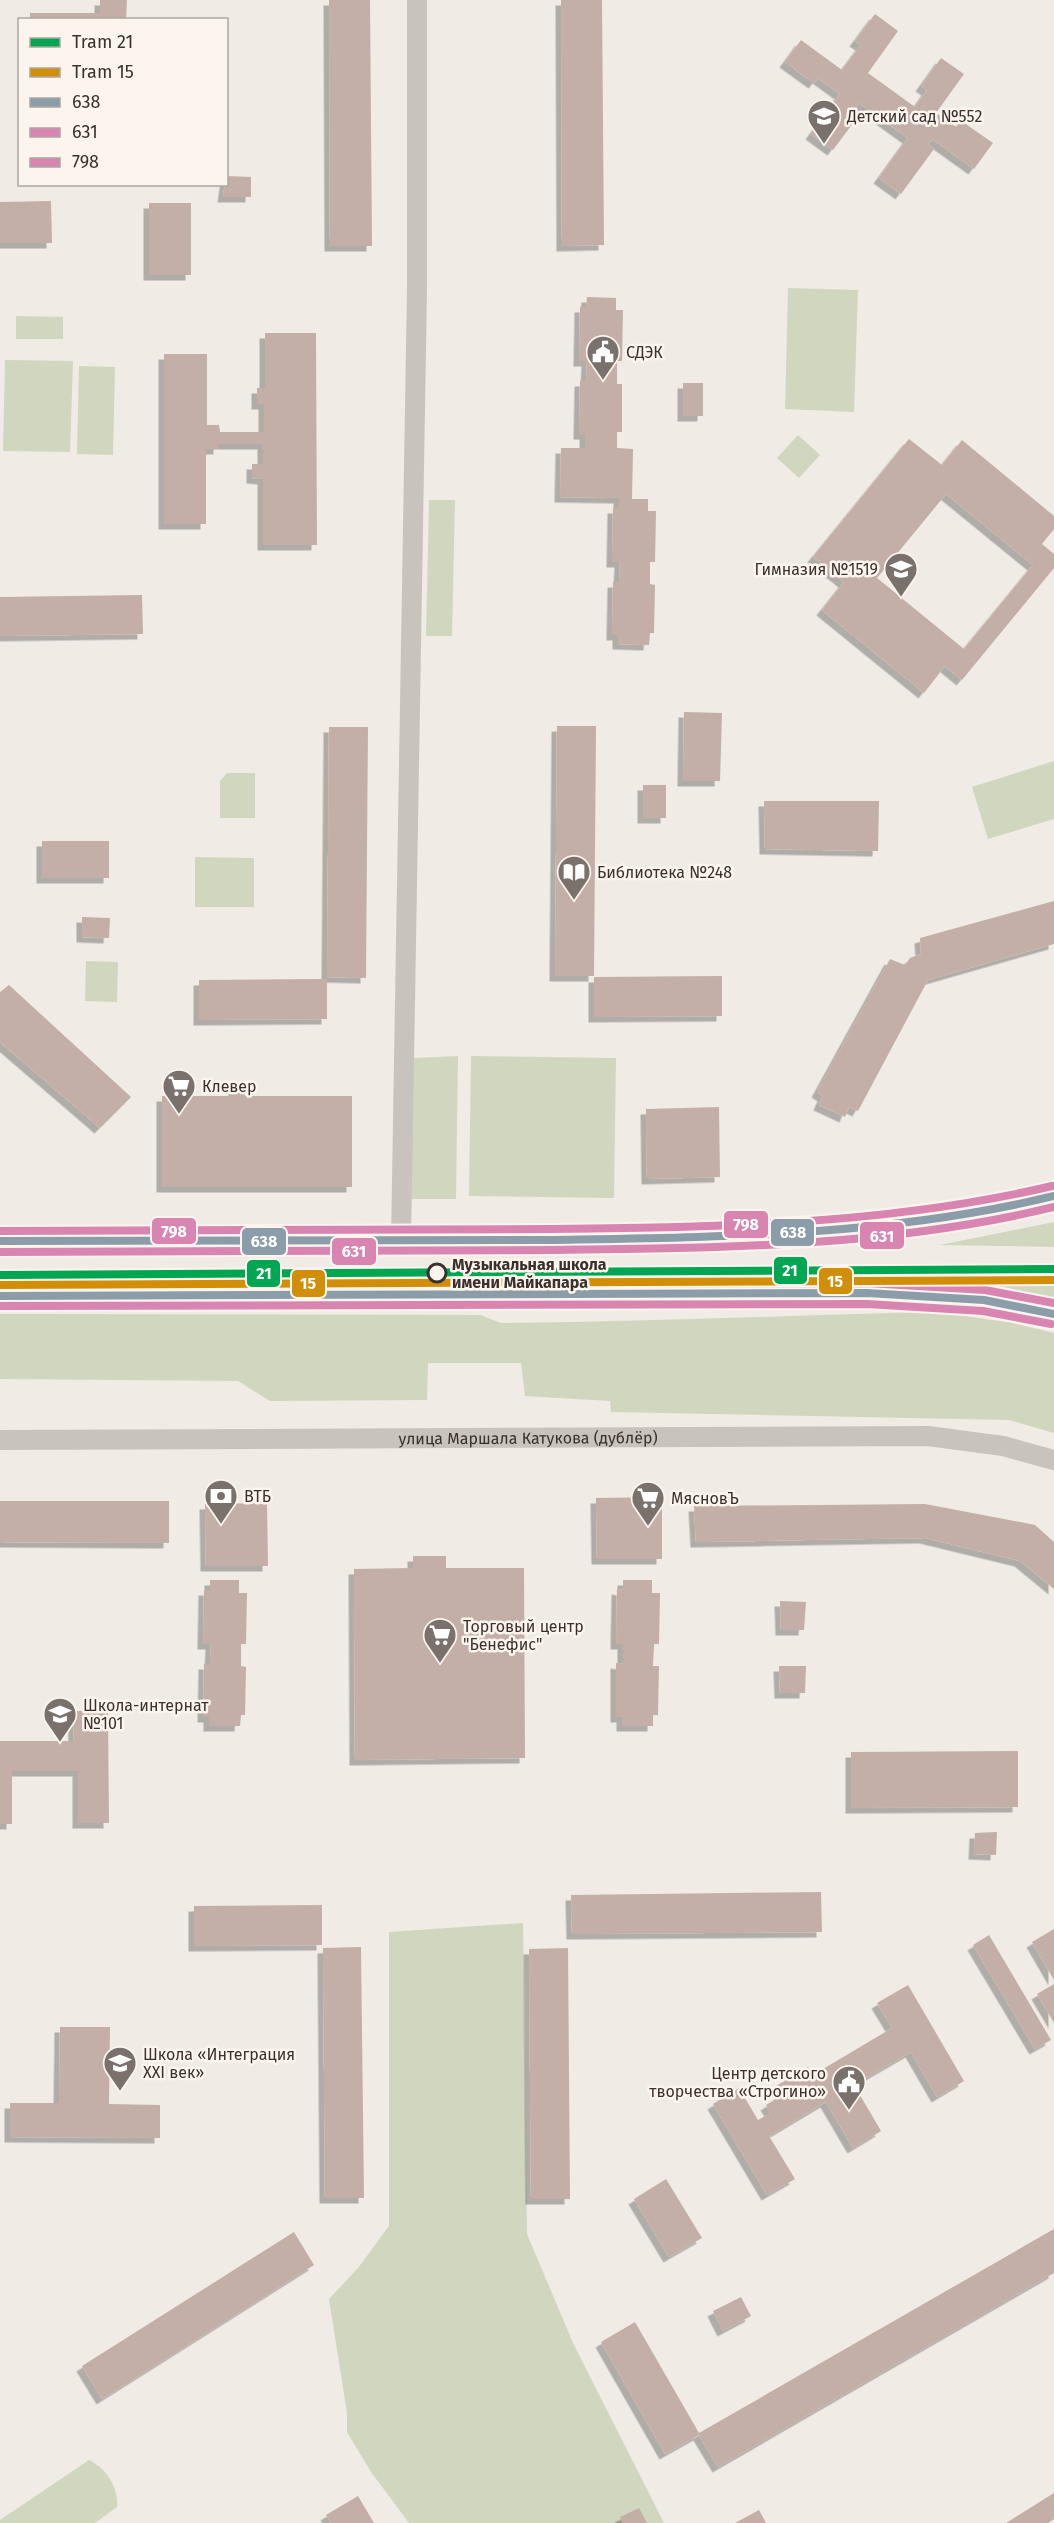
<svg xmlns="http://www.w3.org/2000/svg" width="1054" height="2523" font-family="'Fira Sans',sans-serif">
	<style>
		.green { fill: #d1d6bf }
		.building { fill: #c3afa7; fill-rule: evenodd; filter: url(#shadow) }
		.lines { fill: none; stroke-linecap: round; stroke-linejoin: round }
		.street { stroke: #c9c3be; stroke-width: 20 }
		.secondary { stroke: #bab3ae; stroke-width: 27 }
		.bus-1-casing { stroke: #fbf5ee; stroke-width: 12 }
		.bus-2-casing { stroke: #fbf5ee; stroke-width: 12 }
		.bus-3-casing { stroke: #fbf5ee; stroke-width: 12 }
		.bus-1 { stroke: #8c9daa; stroke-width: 8 }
		.bus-2 { stroke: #d885b1; stroke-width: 8 }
		.bus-3 { stroke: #d885b1; stroke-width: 8 }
		.tram-1-casing { stroke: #fbf5ee; stroke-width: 12 }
		.tram-2-casing { stroke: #fbf5ee; stroke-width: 12 }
		.tram-1 { stroke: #00a651; stroke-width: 8 }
		.tram-2 { stroke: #d18e09; stroke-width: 8 }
		.stop-dot { fill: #fbf5ee; stroke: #3b302b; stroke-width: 3 }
		.labels { text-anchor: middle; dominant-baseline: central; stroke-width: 5; stroke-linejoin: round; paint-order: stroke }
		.poi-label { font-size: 16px; fill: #3b302b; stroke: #fbf5ee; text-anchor: start }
		.stop-label { font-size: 16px; font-weight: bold; fill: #3b302b; stroke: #fbf5ee; text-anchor: start }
		.street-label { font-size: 16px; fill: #3b302b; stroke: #fbf5ee }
		.line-badge { stroke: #fbf5ee; stroke-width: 2 }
		.badge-label { font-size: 16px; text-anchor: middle; font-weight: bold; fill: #fff }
	</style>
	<defs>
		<filter id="shadow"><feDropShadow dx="-5.5" dy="5.5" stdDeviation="0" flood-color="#0004"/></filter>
	</defs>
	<rect width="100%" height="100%" fill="#f0ebe5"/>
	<g class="green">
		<polygon points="788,288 858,290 854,412 785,409"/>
		<polygon points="16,316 63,317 63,339 16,339"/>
		<polygon points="5,360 73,361 70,452 3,451"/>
		<polygon points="79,366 115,367 113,455 77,454"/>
		<polygon points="798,435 820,455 799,478 777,458"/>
		<polygon points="429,500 455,500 452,636 426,636"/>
		<polygon points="1054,761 1054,819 988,839 972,787"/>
		<polygon points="227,773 255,773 255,818 220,818 220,781"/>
		<polygon points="195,857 254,858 254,907 195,907"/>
		<polygon points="86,961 118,962 117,1002 85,1001"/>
		<polygon points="458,1056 456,1199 408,1199 414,1058"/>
		<polygon points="471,1056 616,1058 614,1198 469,1196"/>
		<polygon points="1054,1222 1054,1247 940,1245"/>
		<polygon points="949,1281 1054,1281 1054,1298 1003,1287"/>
		<path d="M 937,1312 L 1013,1323 L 1054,1333 L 1054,1433 L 1009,1420 L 611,1412 L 610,1401 L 525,1396 L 521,1363 L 428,1363 L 427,1400 L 270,1401 L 238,1381 L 0,1379 L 0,1314 L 480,1315 L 501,1323 C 646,1322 792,1315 937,1312 Z"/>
		<polygon points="523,1923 527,2234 573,2343 664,2523 409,2523 371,2472 347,2432 347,2413 329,2299 358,2268 389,2226 389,1932"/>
		<path d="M 89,2460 C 106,2468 119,2488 117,2507 L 95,2523 L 0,2523 L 0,2520 Z"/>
	</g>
	<g class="building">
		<polygon points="100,0 127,0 126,20 30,20 30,13 100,13"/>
		<polygon points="329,0 370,0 372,246 330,246"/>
		<polygon points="561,0 602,0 604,245 562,246"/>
		<polygon points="875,14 898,31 868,73 915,107 927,90 921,86 941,58 964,74 936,113 956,127 960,120 993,143 974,169 932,139 928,144 934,149 901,194 879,178 908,138 859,103 849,118 854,122 833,150 811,134 840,94 818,78 814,83 785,62 801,40 842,70 861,45 855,41"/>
		<polygon points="226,176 251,177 251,197 223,197"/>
		<polygon points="51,201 52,243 0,243 0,202"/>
		<rect x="149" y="203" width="42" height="72"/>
		<polygon points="587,297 616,298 616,310 623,310 622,361 617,361 617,384 622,384 622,432 617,432 617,448 633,449 632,499 648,499 648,511 656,511 655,562 650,562 650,584 655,585 654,633 650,633 649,645 618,644 618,635 612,635 613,582 619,582 620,562 612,562 613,508 619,508 619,498 560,497 561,448 585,448 585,434 579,434 580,381 586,381 587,361 579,361 580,307 586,307"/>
		<polygon points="265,333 316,333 317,545 263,545 263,479 252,478 252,464 263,464 263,444 219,444 219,449 206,449 206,524 164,524 164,354 207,354 207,425 219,425 220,432 264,432 264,404 257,404 257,388 265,388"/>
		<rect x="683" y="383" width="20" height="33"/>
		<path d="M 909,439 L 942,465 L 962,440 L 1054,516 L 1054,529 L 1042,544 L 1054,554 L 1054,568 L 962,680 L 945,666 L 924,693 L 822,610 L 844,582 L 813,557 ZM 946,494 L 1033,565 L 964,649 L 877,578 Z"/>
		<polygon points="142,595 143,634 0,636 0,597"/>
		<polygon points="684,712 722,713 720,781 683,781"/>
		<polygon points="557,726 596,726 594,976 555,976"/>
		<polygon points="329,727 368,727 366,978 327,977"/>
		<rect x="643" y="785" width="23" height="33"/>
		<polygon points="764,801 879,801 878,851 765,849"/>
		<rect x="42" y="841" width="67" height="37"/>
		<polygon points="1054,901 1054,944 928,980 858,1111 849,1107 845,1117 819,1105 823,1096 817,1092 890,959 905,965 910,958 921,954 920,938"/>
		<polygon points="82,917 110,918 109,938 82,937"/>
		<polygon points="722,976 722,1016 594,1017 594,977"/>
		<polygon points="327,979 327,1019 199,1020 199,980"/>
		<polygon points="9,985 131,1097 100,1128 0,1042 0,992"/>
		<polygon points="234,1088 245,1088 245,1096 352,1096 352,1187 162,1187 162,1096 234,1096"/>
		<polygon points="719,1107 720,1177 647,1179 646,1109"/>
		<polygon points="662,1497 662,1559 597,1559 596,1498"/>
		<polygon points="0,1501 169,1501 169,1543 0,1542"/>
		<polygon points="267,1503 268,1566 206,1566 205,1504"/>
		<polygon points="925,1504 1035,1525 1054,1542 1054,1589 1020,1561 925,1538 696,1542 694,1506"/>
		<polygon points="413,1556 446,1556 446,1568 524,1568 525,1758 355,1760 354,1569 413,1568"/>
		<polygon points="210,1580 239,1580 239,1593 247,1593 246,1644 241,1644 241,1666 246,1667 245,1715 241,1715 240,1726 209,1726 209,1717 203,1717 204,1664 210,1664 211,1644 203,1644 204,1590 210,1590"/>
		<polygon points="623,1580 652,1580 652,1593 660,1593 659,1644 654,1644 653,1666 659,1666 658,1715 653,1715 653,1726 622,1726 622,1717 616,1717 616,1663 623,1664 623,1644 616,1644 617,1589 623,1590"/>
		<polygon points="780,1601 806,1602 804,1630 781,1630"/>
		<polygon points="779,1666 806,1666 805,1693 780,1693"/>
		<polygon points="73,1711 108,1711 109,1823 78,1823 78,1771 12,1771 12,1824 0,1824 0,1741 74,1741"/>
		<polygon points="1018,1751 1018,1807 851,1808 851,1752"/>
		<polygon points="997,1832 996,1855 974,1854 975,1833"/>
		<polygon points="821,1892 822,1932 572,1934 571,1895"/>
		<polygon points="322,1905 322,1945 194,1946 194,1906"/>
		<polygon points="1054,1929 1054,1980 1032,1942"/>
		<polygon points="989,1935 1051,2040 1035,2049 973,1945"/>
		<polygon points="361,1947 364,2198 325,2198 323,1948"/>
		<polygon points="568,1948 570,2199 531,2199 529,1949"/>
		<polygon points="1054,1984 1054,2023 1037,1994"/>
		<polygon points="908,1985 964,2081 937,2097 911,2052 854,2085 881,2131 853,2148 826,2102 769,2136 795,2179 767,2195 713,2104 739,2088 758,2120 771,2113 766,2105 781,2096 776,2086 808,2067 813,2075 892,2028 877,2003"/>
		<polygon points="60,2027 110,2027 109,2104 160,2105 160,2138 10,2137 10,2103 59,2103"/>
		<polygon points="666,2179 702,2238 669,2257 634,2199"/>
		<polygon points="1054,2229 1054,2273 718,2467 699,2435 665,2454 601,2342 635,2322 699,2433"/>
		<polygon points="294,2232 314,2265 102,2399 82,2366"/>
		<polygon points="741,2297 751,2316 723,2331 713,2311"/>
		<polygon points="1054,2493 1054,2519 1048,2523 1006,2523"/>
		<polygon points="358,2496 374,2523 331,2523 326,2515"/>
		<polygon points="639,2508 647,2523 623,2523 620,2517"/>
		<polygon points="759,2510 766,2523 735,2523"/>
	</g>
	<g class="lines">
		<g class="street">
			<polyline points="401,1240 417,289 417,0"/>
			<path id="s1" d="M 0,1440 L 928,1436 L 1003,1446 L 1054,1460"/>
		</g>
		<g class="secondary">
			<path d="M 0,1241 C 200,1241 400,1242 600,1239 C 753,1236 905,1237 1054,1196"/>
			<path d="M 0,1296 L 867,1293 C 930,1295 992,1297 1054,1314"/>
		</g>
		<g class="bus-1-casing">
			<g id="bus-1">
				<path d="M 0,1241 C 184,1241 368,1242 553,1240 C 722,1237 889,1236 1054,1196"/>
				<polyline points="0,1296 867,1293 984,1300 1054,1314"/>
			</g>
		</g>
		<g class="bus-2-casing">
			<g id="bus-2">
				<path d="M 0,1252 C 184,1252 368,1252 553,1250 C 721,1248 889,1247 1054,1207"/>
				<polyline points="0,1306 867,1304 983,1311 1051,1324"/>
			</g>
		</g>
		<g class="bus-3-casing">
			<g id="bus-3">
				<path d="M 0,1231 C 184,1231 368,1231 551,1229 C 720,1227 887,1225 1052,1186"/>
				<polyline points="0,1285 867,1283 985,1290 1054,1303"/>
			</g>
		</g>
		<use href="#bus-1" class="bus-1"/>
		<use href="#bus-2" class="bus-2"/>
		<use href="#bus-3" class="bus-3"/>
		<g class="tram-1-casing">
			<polyline id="tram-1" points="0,1275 1054,1269"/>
		</g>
		<g class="tram-2-casing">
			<polyline id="tram-2" points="0,1285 1054,1280"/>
		</g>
		<use href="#tram-1" class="tram-1"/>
		<use href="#tram-2" class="tram-2"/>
	</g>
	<defs>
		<g id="school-pin" transform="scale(1.725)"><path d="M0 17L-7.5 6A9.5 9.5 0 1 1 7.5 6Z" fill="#7a716c" stroke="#fbf5ee"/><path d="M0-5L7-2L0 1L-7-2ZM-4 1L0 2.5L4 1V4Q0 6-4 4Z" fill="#fff"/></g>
		<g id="civic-pin" transform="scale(1.725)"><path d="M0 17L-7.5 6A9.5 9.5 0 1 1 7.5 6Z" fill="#7a716c" stroke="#fbf5ee"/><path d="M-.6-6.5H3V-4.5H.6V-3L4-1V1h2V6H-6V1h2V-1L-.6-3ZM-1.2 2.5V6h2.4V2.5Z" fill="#fff"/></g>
		<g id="library-pin" transform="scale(1.725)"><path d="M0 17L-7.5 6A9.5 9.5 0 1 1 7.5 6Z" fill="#7a716c" stroke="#fbf5ee"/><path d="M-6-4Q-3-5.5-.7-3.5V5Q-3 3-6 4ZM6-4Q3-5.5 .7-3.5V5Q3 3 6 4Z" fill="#fff"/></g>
		<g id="supermarket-pin" transform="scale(1.725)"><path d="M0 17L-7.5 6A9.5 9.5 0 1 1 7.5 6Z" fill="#7a716c" stroke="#fbf5ee"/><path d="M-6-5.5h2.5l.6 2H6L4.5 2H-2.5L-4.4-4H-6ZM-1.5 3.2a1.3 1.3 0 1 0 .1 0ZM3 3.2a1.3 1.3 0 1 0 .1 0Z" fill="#fff"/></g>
		<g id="bank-pin" transform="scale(1.725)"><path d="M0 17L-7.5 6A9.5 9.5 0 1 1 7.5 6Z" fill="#7a716c" stroke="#fbf5ee"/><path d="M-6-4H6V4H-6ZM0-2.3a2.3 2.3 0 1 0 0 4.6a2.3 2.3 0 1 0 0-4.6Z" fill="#fff"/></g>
	</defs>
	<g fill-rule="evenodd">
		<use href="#school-pin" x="824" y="116"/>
		<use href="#civic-pin" x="603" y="352"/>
		<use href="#school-pin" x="901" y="569"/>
		<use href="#library-pin" x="574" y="872"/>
		<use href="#supermarket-pin" x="179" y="1086"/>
		<use href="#bank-pin" x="221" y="1496"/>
		<use href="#supermarket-pin" x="648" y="1498"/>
		<use href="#supermarket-pin" x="440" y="1635"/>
		<use href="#school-pin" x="60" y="1714"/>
		<use href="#school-pin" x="120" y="2063"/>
		<use href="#civic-pin" x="849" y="2082"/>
	</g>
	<circle class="stop-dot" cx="437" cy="1273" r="9"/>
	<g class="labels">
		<g class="poi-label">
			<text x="847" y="116">Детский сад №552</text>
			<text x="626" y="352">СДЭК</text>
			<text x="878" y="569" text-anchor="end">Гимназия №1519</text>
			<text x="597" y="872">Библиотека №248</text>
			<text x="202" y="1086">Клевер</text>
			<text x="244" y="1496">ВТБ</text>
			<text x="671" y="1498">МясновЪ</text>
			<text x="463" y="1626">Торговый центр<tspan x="463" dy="18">"Бенефис"</tspan></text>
			<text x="83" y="1705">Школа-интернат<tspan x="83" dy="18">№101</tspan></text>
			<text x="143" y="2054">Школа «Интеграция<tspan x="143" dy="18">XXI век»</tspan></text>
			<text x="826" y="2073" text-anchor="end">Центр детского<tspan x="826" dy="18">творчества «Строгино»</tspan></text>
		</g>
		<g class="stop-label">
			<text x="452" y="1264">Музыкальная школа<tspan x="452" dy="18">имени Майкапара</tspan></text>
		</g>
		<g class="street-label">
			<text stroke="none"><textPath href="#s1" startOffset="528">улица Маршала Катукова (дублёр)</textPath></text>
		</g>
	</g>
	<g class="line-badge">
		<rect x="723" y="1210" width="46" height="29" rx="6" fill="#d885b1"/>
		<rect x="151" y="1217" width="46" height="28" rx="6" fill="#d885b1"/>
		<rect x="770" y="1218" width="45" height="29" rx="6" fill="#8c9daa"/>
		<rect x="859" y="1221" width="46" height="29" rx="6" fill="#d885b1"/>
		<rect x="241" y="1227" width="46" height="29" rx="6" fill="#8c9daa"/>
		<rect x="331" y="1237" width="46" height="29" rx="6" fill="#d885b1"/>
		<rect x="773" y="1256" width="35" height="29" rx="6" fill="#00a651"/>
		<rect x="246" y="1259" width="35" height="29" rx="6" fill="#00a651"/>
		<rect x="818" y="1267" width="35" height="28" rx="6" fill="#d18e09"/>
		<rect x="291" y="1269" width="35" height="29" rx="6" fill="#d18e09"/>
	</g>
	<g class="badge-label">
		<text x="746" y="1230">798</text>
		<text x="174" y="1237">798</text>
		<text x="793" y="1238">638</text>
		<text x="882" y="1242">631</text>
		<text x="264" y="1247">638</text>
		<text x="354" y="1257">631</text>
		<text x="790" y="1276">21</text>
		<text x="264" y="1279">21</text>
		<text x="835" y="1287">15</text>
		<text x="308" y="1289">15</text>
	</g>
	<rect x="18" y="18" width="210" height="168" fill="#fbf5ee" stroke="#aea6a0" stroke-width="1.5"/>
	<rect x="30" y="38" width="30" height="9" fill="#00a651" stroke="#aea6a0" stroke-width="1.5"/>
	<text x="72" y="48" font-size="18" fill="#3b302b">Tram 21</text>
	<rect x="30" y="68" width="30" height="9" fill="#d18e09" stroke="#aea6a0" stroke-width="1.5"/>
	<text x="72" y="78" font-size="18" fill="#3b302b">Tram 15</text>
	<rect x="30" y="98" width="30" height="9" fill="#8c9daa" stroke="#aea6a0" stroke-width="1.5"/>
	<text x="72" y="108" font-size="18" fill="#3b302b">638</text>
	<rect x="30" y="128" width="30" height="9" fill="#d885b1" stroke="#aea6a0" stroke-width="1.5"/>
	<text x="72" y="138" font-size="18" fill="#3b302b">631</text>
	<rect x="30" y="158" width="30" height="9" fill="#d885b1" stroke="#aea6a0" stroke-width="1.5"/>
	<text x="72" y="168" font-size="18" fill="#3b302b">798</text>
</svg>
